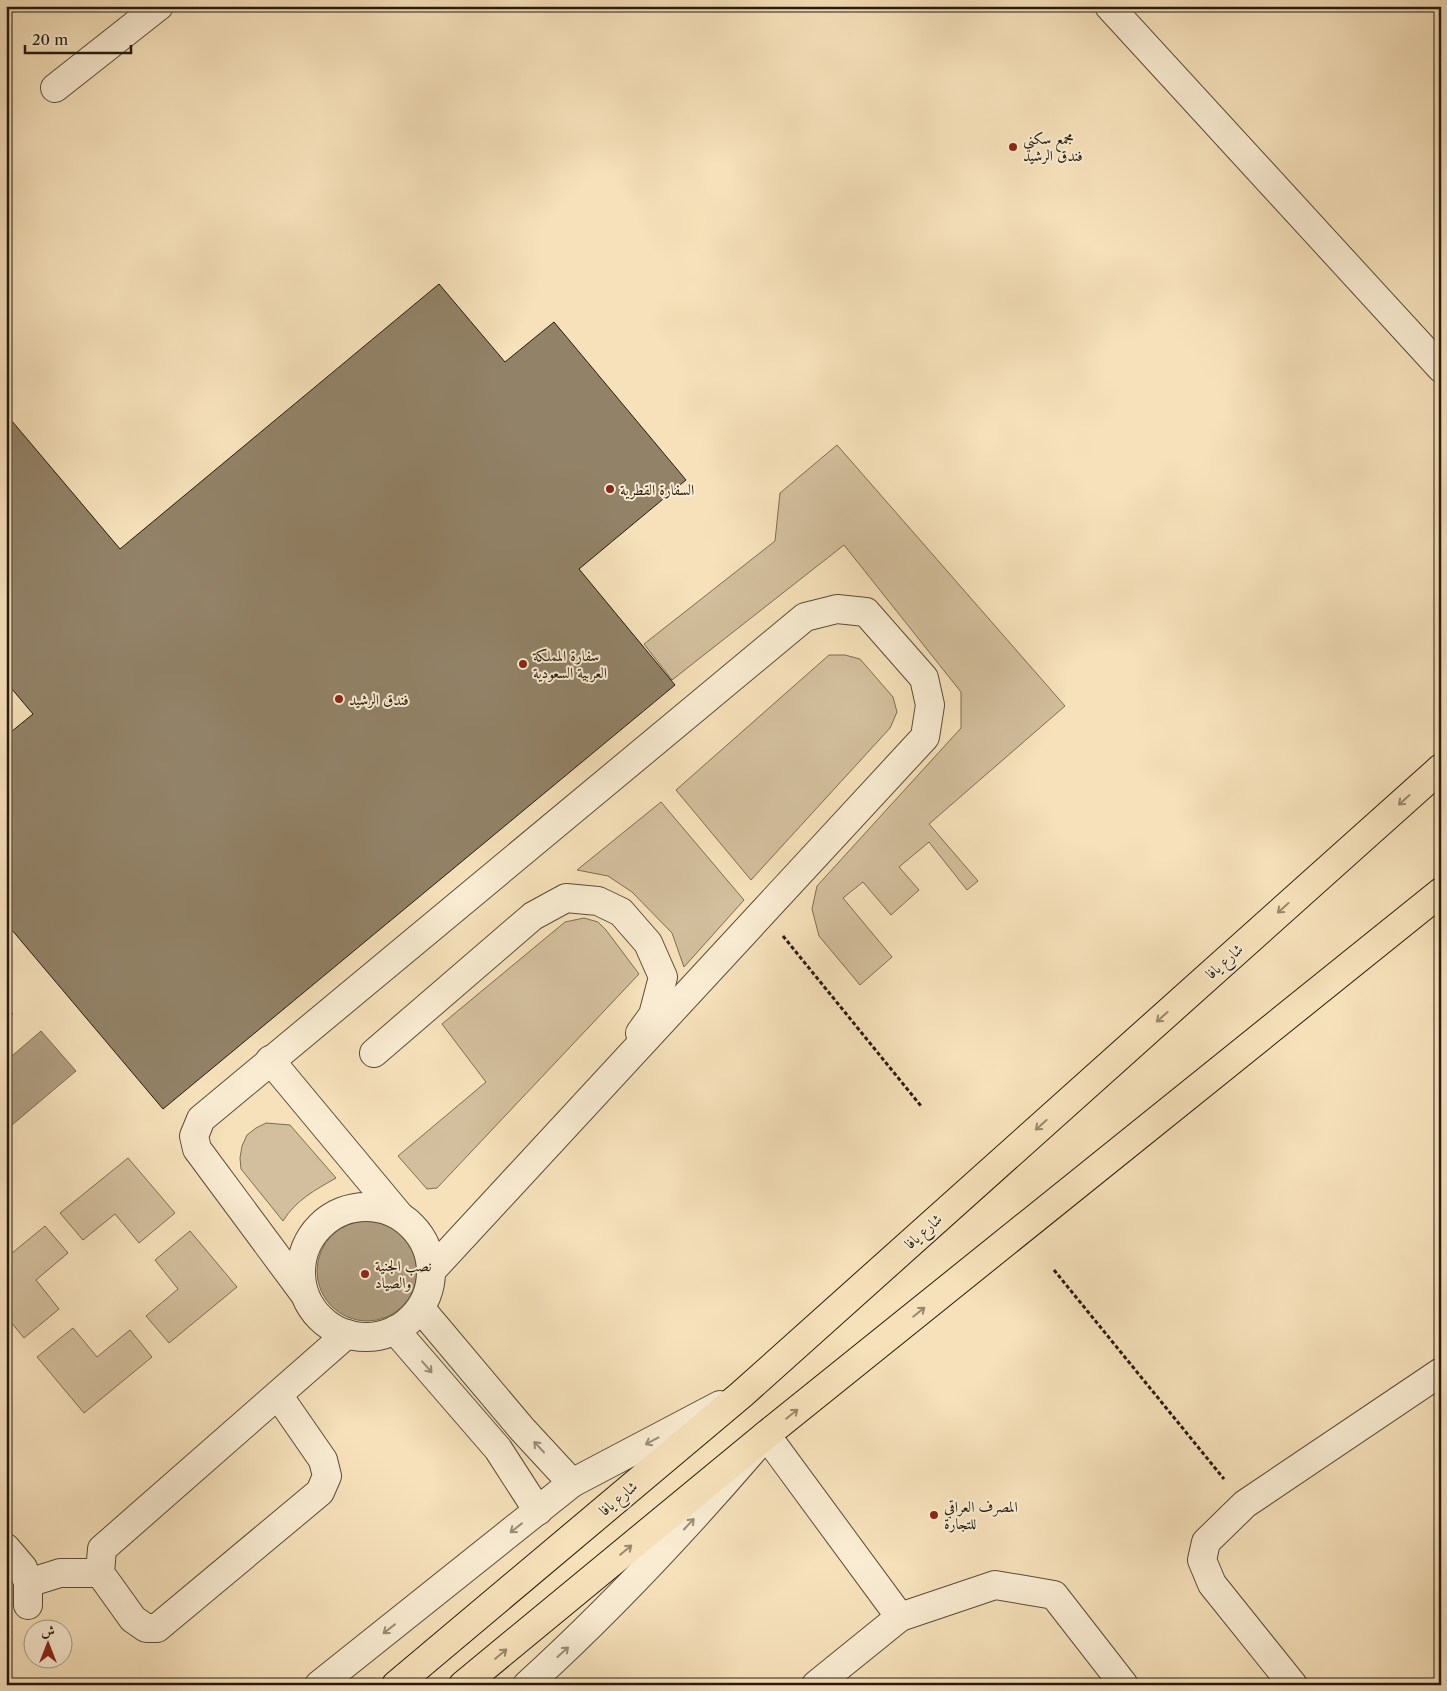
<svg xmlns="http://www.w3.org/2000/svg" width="1447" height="1691" font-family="'Libre Caslon Text',Amiri,serif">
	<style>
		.green { fill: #d3bf9d; stroke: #7c6d56 }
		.water { fill: #af9e80; stroke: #786a52 }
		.building { fill: #928267; stroke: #261b0e }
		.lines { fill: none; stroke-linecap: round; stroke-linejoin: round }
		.minor-casing { stroke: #5a4c39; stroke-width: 30 }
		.highway-casing { stroke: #261b0e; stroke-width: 30 }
		.path { stroke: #261b0e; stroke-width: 3; stroke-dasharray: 4 2.5; stroke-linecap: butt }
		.minor { stroke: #f9ecd2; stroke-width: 28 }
		.highway { stroke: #f6e1ba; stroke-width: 28 }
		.oneway { stroke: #98886d }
		.oneway2 { stroke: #9a8e7a }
		.poi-dot { fill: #8f2418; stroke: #f9ecd2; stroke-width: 2 }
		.labels { text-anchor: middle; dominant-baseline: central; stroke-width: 4; stroke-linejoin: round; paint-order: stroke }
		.poi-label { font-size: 15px; fill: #261b0e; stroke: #f9ecd2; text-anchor: start }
		.street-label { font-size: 15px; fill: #261b0e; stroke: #f9ecd2 }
	</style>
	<rect width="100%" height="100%" fill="#f6e1ba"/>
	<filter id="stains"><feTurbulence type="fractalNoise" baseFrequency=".004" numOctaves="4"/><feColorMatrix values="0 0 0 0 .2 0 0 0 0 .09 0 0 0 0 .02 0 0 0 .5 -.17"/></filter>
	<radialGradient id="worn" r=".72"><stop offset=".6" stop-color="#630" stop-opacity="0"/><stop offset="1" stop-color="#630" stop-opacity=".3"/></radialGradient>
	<g class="green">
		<polygon points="837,445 1065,706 929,824 978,881 967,890 929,842 899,867 919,890 891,915 863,882 843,898 892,957 860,985 819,936 812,909 817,886 961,728 961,692 844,545 672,680 644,644 775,541 780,493"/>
		<polygon points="829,655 845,655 860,659 893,697 897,712 890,728 751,880 676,790"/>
		<polygon points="661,802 744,900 684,967 672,933 632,892 608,876 577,870"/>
		<polygon points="584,918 598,922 606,930 639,974 437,1188 427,1189 398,1156 486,1082 442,1024 565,922"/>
		<path d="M 266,1123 L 290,1125 L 336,1178 C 315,1190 296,1200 283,1221 L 241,1169 L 240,1158 L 242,1146 L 247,1135 L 256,1128 Z"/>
		<polygon points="128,1158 175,1213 139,1243 115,1214 83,1240 60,1213"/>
		<polygon points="45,1226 68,1253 36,1280 59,1309 24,1338 6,1316 6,1258"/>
		<polygon points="190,1231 237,1287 169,1343 146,1316 178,1289 155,1260"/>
		<polygon points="73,1328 97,1357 130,1330 152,1357 84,1413 37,1357"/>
	</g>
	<g class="water">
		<polygon points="41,1031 76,1071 6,1130 6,1061"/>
		<circle cx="367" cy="1271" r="50"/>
	</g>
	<polygon class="building" points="439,284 505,362 554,322 686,480 579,569 675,685 163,1109 6,923 6,736 33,714 6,682 6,414 120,549"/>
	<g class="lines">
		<g class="minor-casing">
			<g id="minor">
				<polyline points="1109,6 1441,368"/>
				<polyline points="55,88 159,6"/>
				<polyline points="374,1053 533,916 566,898 598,901 621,912 648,943 663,977 653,1015 640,1033"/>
				<polyline points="270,1060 399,1215"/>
				<circle cx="366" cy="1272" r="65"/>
				<polyline points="303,1292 197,1149 194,1136 201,1119 805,617 837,609 866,612 924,678 930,705 925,737 432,1270"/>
				<polyline points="421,1309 522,1429 572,1483"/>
				<polyline points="395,1330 498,1449 538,1511"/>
				<polyline points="278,1395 323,1460 327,1476 320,1492 157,1628 146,1628 133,1619 100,1573 102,1549 347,1334"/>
				<polyline points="6,1548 23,1568 28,1583 28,1605"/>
				<polyline points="28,1583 60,1573 100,1573"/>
				<polyline points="319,1685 572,1483 720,1405"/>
				<path d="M 527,1685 C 613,1607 691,1523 766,1435 L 900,1617 L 995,1585 L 1054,1595 L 1124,1685"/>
				<polyline points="816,1685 900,1617"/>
				<polyline points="1293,1685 1212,1584 1202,1560 1206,1542 1245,1504 1441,1372"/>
			</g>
		</g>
		<g class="highway-casing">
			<g id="highway">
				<polyline points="396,1685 742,1394 1441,768"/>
				<polyline points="463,1685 766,1435 1441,892"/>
			</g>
		</g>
		<g class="path">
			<polyline points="783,936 921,1106"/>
			<polyline points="6,1008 12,1015"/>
			<polyline points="1054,1270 1224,1479"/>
			<polyline points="6,1636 12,1631"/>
		</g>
		<use href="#minor" class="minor"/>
		<use href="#highway" class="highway"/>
	</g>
	<defs><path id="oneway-shaft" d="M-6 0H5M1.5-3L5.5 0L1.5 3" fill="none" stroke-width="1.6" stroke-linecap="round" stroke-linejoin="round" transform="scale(1.25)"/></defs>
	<g class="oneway">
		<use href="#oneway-shaft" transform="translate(1404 800) rotate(138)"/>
		<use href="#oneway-shaft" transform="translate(1283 908) rotate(138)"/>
		<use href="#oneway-shaft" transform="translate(1162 1017) rotate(138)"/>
		<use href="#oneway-shaft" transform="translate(1041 1125) rotate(138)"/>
		<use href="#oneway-shaft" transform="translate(919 1312) rotate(-39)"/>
		<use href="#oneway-shaft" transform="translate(792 1414) rotate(-39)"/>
		<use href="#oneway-shaft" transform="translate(626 1550) rotate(-40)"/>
		<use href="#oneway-shaft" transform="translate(501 1654) rotate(-40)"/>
	</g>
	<g class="oneway2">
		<use href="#oneway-shaft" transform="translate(427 1367) rotate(49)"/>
		<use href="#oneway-shaft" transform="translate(652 1441) rotate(152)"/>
		<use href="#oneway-shaft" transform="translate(539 1447) rotate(-133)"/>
		<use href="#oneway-shaft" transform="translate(689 1524) rotate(-47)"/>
		<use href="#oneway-shaft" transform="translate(516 1528) rotate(142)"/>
		<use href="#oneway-shaft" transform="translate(389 1629) rotate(142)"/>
		<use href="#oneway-shaft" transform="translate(563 1652) rotate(-42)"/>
	</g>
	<g class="poi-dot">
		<circle cx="1013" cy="147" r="5"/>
		<circle cx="610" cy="489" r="5"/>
		<circle cx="523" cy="664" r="5"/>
		<circle cx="339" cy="699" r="5"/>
		<circle cx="365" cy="1274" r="5"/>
		<circle cx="934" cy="1515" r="5"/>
	</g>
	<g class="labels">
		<g class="poi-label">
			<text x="1023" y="138">مجمع سكني<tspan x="1023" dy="17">فندق الرشيد</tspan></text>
			<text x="620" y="489">السفارة القطرية</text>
			<text x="533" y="655">سفارة المملكة<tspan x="533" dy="17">العربية السعودية</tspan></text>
			<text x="349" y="699">فندق الرشيد</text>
			<text x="375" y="1265">نصب الجنية<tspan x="375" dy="17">والصياد</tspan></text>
			<text x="944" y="1506">المصرف العراقي<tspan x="944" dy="17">للتجارة</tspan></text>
		</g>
		<g class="street-label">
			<text transform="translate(1224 961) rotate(-42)">شارع يافا</text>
			<text transform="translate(923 1231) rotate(-42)">شارع يافا</text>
			<text transform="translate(618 1498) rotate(-40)">شارع يافا</text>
		</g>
	</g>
	<rect width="1447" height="1691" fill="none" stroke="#f6e1ba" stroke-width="25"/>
	<rect x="8" y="8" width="1432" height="1676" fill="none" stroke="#261b0e" stroke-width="2.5"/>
	<rect x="12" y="12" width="1422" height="1666" fill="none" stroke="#261b0e"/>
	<g transform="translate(48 1644)"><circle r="24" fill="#f9ecd2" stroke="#a59884"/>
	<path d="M0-4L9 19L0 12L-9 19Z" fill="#8f2418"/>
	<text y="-8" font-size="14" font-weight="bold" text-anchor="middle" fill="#261b0e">ش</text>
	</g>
	<path d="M25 45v8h106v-8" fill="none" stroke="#261b0e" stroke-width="2.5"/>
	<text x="32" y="45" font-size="15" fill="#261b0e" stroke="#f9ecd2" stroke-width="4" paint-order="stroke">20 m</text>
	<rect width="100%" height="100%" filter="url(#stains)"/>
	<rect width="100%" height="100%" fill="url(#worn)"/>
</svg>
